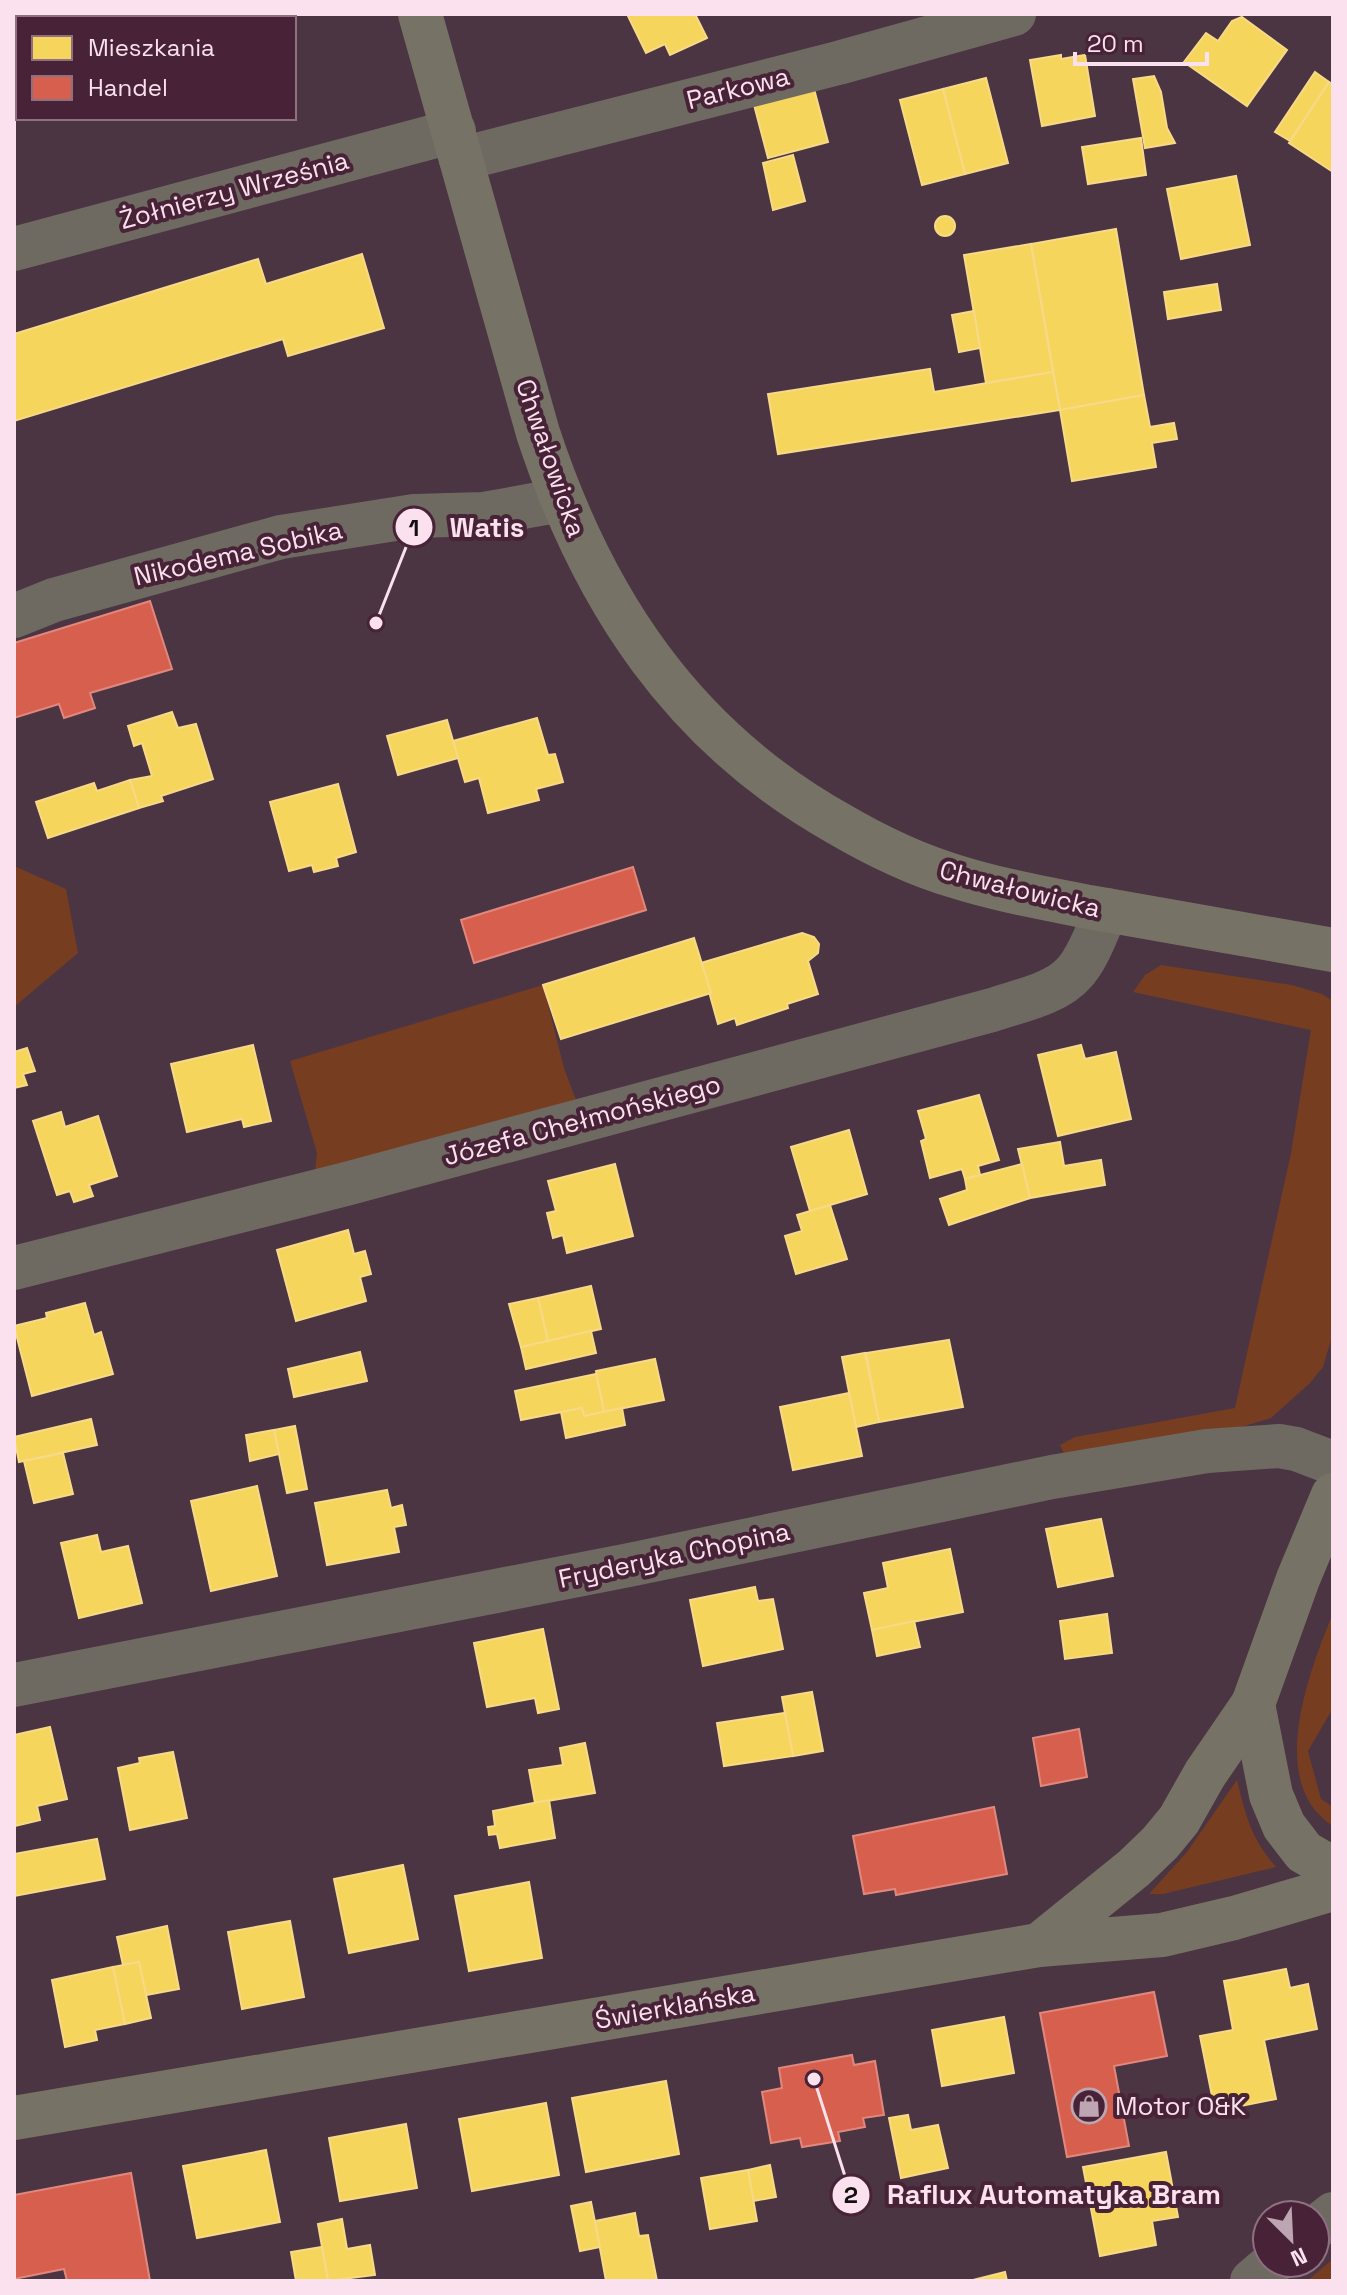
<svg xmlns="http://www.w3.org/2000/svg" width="1347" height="2295" font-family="'Space Grotesk',sans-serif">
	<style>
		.green { fill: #773d21 }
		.homes { fill: #f6d55c; stroke: #f7d988; stroke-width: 2 }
		.shops { fill: #d6604d; stroke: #e1877d; stroke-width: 2 }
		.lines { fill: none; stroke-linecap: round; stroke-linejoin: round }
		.minor { stroke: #6e6a62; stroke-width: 44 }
		.major { stroke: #767366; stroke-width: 44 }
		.labels { text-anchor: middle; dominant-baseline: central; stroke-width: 8; stroke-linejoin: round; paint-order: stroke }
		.street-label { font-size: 26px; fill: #fae1ed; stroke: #482338 }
		.poi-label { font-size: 26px; fill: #fae1ed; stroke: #482338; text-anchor: start }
		.leader { fill: none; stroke: #fae1ed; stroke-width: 3 }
		.callout-dot { fill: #fae1ed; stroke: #482338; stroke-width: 3 }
		.mark-label { font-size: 24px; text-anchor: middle; font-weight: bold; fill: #111 }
		.callout-label { font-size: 28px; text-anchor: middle; font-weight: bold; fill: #fae1ed; stroke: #482338; stroke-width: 8; stroke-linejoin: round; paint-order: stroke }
	</style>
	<rect width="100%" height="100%" fill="#4b3542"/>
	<g class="green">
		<polygon points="14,866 66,889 78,953 14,1007"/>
		<polygon points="1161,965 1292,985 1322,994 1333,1001 1333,1333 1323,1367 1310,1383 1271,1418 1238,1428 1067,1460 1060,1445 1075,1437 1235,1408 1291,1153 1311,1030 1133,992 1145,975"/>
		<polygon points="543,985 564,1068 580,1111 315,1170 317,1153 290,1061"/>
		<path d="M 1333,1613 L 1333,1708 L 1308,1751 L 1321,1799 L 1333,1807 L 1333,1826 C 1265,1783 1310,1670 1333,1613 Z"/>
		<path d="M 1237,1780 C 1246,1817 1251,1838 1276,1867 L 1163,1894 L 1149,1894 L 1187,1852 Z"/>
		<polygon points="1333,2259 1333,2281 1307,2281"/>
	</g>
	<g class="homes">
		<polygon points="76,14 256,14 257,18 62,18"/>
		<polygon points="627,14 695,14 707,38 670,55 665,44 646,53"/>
		<polygon points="1242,17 1287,50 1247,106 1184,62 1206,33 1218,41 1232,21"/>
		<polygon points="18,31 18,112 14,113 14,33"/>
		<polygon points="1061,55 1061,59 1085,55 1095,116 1042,126 1030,60"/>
		<polygon points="1315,72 1329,82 1290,141 1275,132"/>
		<polygon points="1154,76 1161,92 1167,128 1175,143 1145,148 1133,79"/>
		<polygon points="986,78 1008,163 965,174 943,89"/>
		<polygon points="1329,82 1333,85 1333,172 1289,143"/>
		<polygon points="813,85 828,142 768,158 753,101"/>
		<polygon points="943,89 965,174 922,185 900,100"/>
		<polygon points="1141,138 1146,175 1088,184 1082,147"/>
		<polygon points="793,155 805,201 773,210 763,163"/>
		<polygon points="1236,176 1250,245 1181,259 1167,189"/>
		<circle cx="945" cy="226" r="10"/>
		<polygon points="1116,229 1144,395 1060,410 1031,244"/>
		<polygon points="1031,244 1053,372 986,383 964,255"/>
		<polygon points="362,254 384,328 288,356 283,339 14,421 14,334 258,259 266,284"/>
		<polygon points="1217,284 1221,310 1168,319 1164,292"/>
		<polygon points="974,311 980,348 959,352 952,315"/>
		<polygon points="930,369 934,392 1053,372 1060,410 778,454 768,394"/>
		<polygon points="1144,395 1150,427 1174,423 1177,439 1152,443 1156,467 1072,481 1060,410"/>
		<polygon points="172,712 178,728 196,724 213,779 161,796 163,801 139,808 130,780 152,776 142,743 134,746 128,726"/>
		<polygon points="537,718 548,755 555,754 563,782 536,789 539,800 488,813 479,778 465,782 453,741"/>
		<polygon points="447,720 458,758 398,775 387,736"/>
		<polygon points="130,780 139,808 48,838 36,802 94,783 97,791"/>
		<polygon points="338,784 356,852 336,858 338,866 314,872 312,865 289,871 270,802"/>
		<polygon points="802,933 814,937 819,944 818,953 808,961 818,994 787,1004 788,1008 737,1025 735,1018 718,1024 701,963"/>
		<polygon points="694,938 711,993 561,1039 543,985"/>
		<polygon points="253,1045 271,1121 244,1127 242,1119 187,1132 171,1064"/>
		<polygon points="1081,1045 1085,1059 1116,1052 1131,1119 1058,1136 1038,1055"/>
		<polygon points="27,1048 35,1071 23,1074 27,1085 14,1088 14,1052"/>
		<polygon points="979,1095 999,1160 978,1166 980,1175 965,1179 962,1169 930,1178 921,1141 926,1139 918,1111"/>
		<polygon points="61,1112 65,1127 98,1116 117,1176 89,1185 93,1196 74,1202 70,1191 57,1195 33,1121"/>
		<polygon points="849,1130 867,1194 810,1211 791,1147"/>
		<polygon points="1060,1142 1064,1166 1101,1160 1105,1185 1030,1198 1018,1149"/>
		<polygon points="615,1164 633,1236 567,1253 563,1235 553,1238 547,1213 556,1211 548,1181"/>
		<polygon points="1022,1164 1030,1198 949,1225 940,1199 967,1190 965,1179"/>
		<polygon points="830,1205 847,1259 796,1274 785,1236 802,1231 797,1215"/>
		<polygon points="348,1230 354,1254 365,1251 371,1274 360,1277 366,1301 296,1321 277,1250"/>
		<polygon points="591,1286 601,1329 548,1341 538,1298"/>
		<polygon points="538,1298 548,1341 521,1347 509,1304"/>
		<polygon points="85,1303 94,1335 101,1332 113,1374 32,1396 14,1326 47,1318 46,1313"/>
		<polygon points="591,1331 596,1353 526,1369 521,1347"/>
		<polygon points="949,1340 963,1407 879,1422 866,1353"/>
		<polygon points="360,1352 367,1381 294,1397 288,1369"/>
		<polygon points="865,1353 879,1422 856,1427 842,1357"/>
		<polygon points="655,1359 664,1400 604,1412 596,1371"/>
		<polygon points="596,1374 604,1412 584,1416 582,1408 521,1420 515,1391"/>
		<polygon points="849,1393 862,1456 793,1470 780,1407"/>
		<polygon points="582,1408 584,1416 622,1408 625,1425 566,1438 561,1412"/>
		<polygon points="91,1419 97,1445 19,1462 14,1437"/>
		<polygon points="295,1426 307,1489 287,1493 274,1430"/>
		<polygon points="274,1430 279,1454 250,1461 246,1435"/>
		<polygon points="63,1453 73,1494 34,1503 24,1461"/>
		<polygon points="257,1486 277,1576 211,1591 191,1501"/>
		<polygon points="387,1490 391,1508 402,1505 406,1525 394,1527 399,1552 327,1565 315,1503"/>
		<polygon points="1101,1519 1113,1576 1058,1587 1046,1529"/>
		<polygon points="97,1535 101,1552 128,1546 142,1603 79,1618 61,1543"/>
		<polygon points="950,1549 963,1612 872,1630 864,1593 888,1588 883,1563"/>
		<polygon points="755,1587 758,1601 773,1599 783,1649 703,1666 690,1600"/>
		<polygon points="1107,1614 1112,1653 1065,1659 1060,1621"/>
		<polygon points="914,1621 920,1647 877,1656 872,1630"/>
		<polygon points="543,1629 559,1709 538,1713 535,1698 487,1707 474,1643"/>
		<polygon points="812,1692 823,1751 793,1756 782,1697"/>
		<polygon points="785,1713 793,1756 724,1766 717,1723"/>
		<polygon points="50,1727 67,1799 37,1806 40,1820 15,1826 14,1735"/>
		<polygon points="585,1743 595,1793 535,1803 529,1770 563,1765 560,1748"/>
		<polygon points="173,1752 187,1818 130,1830 118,1768 140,1763 139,1758"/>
		<polygon points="549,1800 555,1838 500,1848 497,1834 489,1835 488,1827 495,1826 493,1811"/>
		<polygon points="97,1839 105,1879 14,1896 14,1854"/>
		<polygon points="403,1865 418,1939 349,1953 334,1879"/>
		<polygon points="529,1882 542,1958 469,1971 455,1896"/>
		<polygon points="290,1921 304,1997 242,2009 228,1932"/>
		<polygon points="167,1926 179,1989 146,1995 139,1962 123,1965 117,1937"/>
		<polygon points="139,1962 151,2018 125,2024 113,1967"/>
		<polygon points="113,1967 125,2024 95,2030 97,2040 65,2047 52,1980"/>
		<polygon points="1286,1969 1290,1988 1308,1984 1317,2029 1264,2040 1276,2099 1215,2111 1200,2036 1233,2030 1224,1981"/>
		<polygon points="1004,2017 1014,2073 942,2086 932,2030"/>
		<polygon points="666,2081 679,2154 586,2172 572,2098"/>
		<polygon points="546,2103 559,2175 472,2191 459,2119"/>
		<polygon points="908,2115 911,2130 938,2125 948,2168 901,2178 889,2118"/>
		<polygon points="406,2124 417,2188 340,2201 329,2138"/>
		<polygon points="266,2150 280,2222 197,2238 183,2166"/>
		<polygon points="1166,2152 1178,2217 1152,2221 1156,2245 1100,2256 1083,2167"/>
		<polygon points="770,2165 776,2197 753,2201 748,2170"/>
		<polygon points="748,2170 757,2221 710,2229 701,2178"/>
		<polygon points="591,2202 600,2247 580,2251 571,2206"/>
		<polygon points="635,2213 639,2236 648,2235 657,2281 606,2281 595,2221"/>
		<polygon points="342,2219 347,2249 370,2245 375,2275 328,2281 318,2224"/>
		<polygon points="322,2247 328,2281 296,2281 291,2252"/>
		<polygon points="1005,2272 1007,2281 969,2281"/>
	</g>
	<g class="shops">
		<polygon points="150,601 172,669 90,693 95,708 64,718 59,704 14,718 14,643"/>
		<polygon points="633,867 646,910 474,963 461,920"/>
		<polygon points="1079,1729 1087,1777 1041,1786 1033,1738"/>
		<polygon points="994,1807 1007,1874 896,1895 895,1889 864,1894 853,1836"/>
		<polygon points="1154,1992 1167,2056 1114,2066 1129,2146 1067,2157 1040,2013"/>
		<polygon points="852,2055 854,2065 875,2061 884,2115 863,2118 865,2127 838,2132 840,2141 802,2147 800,2138 771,2143 762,2092 782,2088 779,2068"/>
		<polygon points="131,2173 150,2281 67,2281 64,2269 14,2279 14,2195"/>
	</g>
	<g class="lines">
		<g class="minor">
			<polyline points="461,159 838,63 1014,14"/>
			<polyline points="14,249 454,131"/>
			<polyline points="14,616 54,600 281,537 414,516 484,514 561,500"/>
			<path d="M 14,1268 L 346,1184 L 992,1010 C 1018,1001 1056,994 1074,973 C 1089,957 1097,930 1107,910"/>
			<polyline points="14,1685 629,1565 1052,1477 1207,1451 1279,1446 1296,1449 1333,1463"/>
			<polyline points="1315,2228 1333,2214"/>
			<polyline points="1252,2281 1273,2263"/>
		</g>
		<g class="major">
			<path d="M 420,14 L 538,433 C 593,600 682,736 839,824 C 875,845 914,864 954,876 C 998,890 1044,898 1089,907 C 1170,922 1252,935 1333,950"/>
			<polyline points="1333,1495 1298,1579 1253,1704 1271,1795 1284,1826 1304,1852 1333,1869"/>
			<polyline points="1039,1945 1134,1868 1160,1843 1179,1820 1205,1774 1253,1704"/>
			<polyline points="14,2118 1039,1945 1162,1935 1234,1918 1333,1889"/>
		</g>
	</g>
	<defs>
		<g id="shop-ring" transform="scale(1.8)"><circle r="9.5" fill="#482338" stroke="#bda5b1" stroke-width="1.5"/><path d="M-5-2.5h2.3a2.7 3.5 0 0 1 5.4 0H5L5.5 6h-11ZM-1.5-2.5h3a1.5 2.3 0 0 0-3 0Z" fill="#bda5b1"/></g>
	</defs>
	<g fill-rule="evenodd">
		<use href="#shop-ring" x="1089" y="2106"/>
	</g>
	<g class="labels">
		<g class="street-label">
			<text transform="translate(738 88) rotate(-14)">Parkowa</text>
			<text transform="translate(234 190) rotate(-15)">Żołnierzy Września</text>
			<text transform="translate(551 458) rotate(71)">Chwałowicka</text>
			<text transform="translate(238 553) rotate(-13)">Nikodema Sobika</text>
			<text transform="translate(1020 889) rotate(14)">Chwałowicka</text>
			<text transform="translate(582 1120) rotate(-15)">Józefa Chełmońskiego</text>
			<text transform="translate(674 1555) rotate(-12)">Fryderyka Chopina</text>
			<text transform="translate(675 2006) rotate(-10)">Świerklańska</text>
		</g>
		<g class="poi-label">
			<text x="1115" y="2106">Motor O&amp;K</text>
		</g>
	</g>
	<path class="leader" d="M376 623L414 527M814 2079L851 2195"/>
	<g class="callout-dot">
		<circle cx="376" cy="623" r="8"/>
		<circle cx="814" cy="2079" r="8"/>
		<circle cx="414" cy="527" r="20"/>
		<circle cx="851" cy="2195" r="20"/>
	</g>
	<g class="mark-label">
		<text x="414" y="536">1</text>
		<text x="851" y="2203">2</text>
	</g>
	<g class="callout-label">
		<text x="487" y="537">Watis</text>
		<text x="1054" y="2204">Raflux Automatyka Bram</text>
	</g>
	<rect width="1347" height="2295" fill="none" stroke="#fae1ed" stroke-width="32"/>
	<rect x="16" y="16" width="280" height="104" fill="#482338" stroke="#8f6f80" stroke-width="2"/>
	<rect x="32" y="36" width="40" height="24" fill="#f6d55c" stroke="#8f6f80" stroke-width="2"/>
	<text x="88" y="56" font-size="24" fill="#fae1ed">Mieszkania</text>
	<rect x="32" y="76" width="40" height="24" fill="#d6604d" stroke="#8f6f80" stroke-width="2"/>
	<text x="88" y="96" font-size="24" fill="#fae1ed">Handel</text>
	<g transform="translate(1291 2239) rotate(156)"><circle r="38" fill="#482338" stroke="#8f6f80" stroke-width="2"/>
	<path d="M0-6L14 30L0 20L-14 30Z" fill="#bda5b1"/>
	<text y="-12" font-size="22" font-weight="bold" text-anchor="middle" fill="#fae1ed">N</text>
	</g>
	<path d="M1075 52v12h132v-12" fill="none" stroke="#fae1ed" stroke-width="4"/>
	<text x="1087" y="52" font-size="24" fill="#fae1ed" stroke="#482338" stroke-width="6" paint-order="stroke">20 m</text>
</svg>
